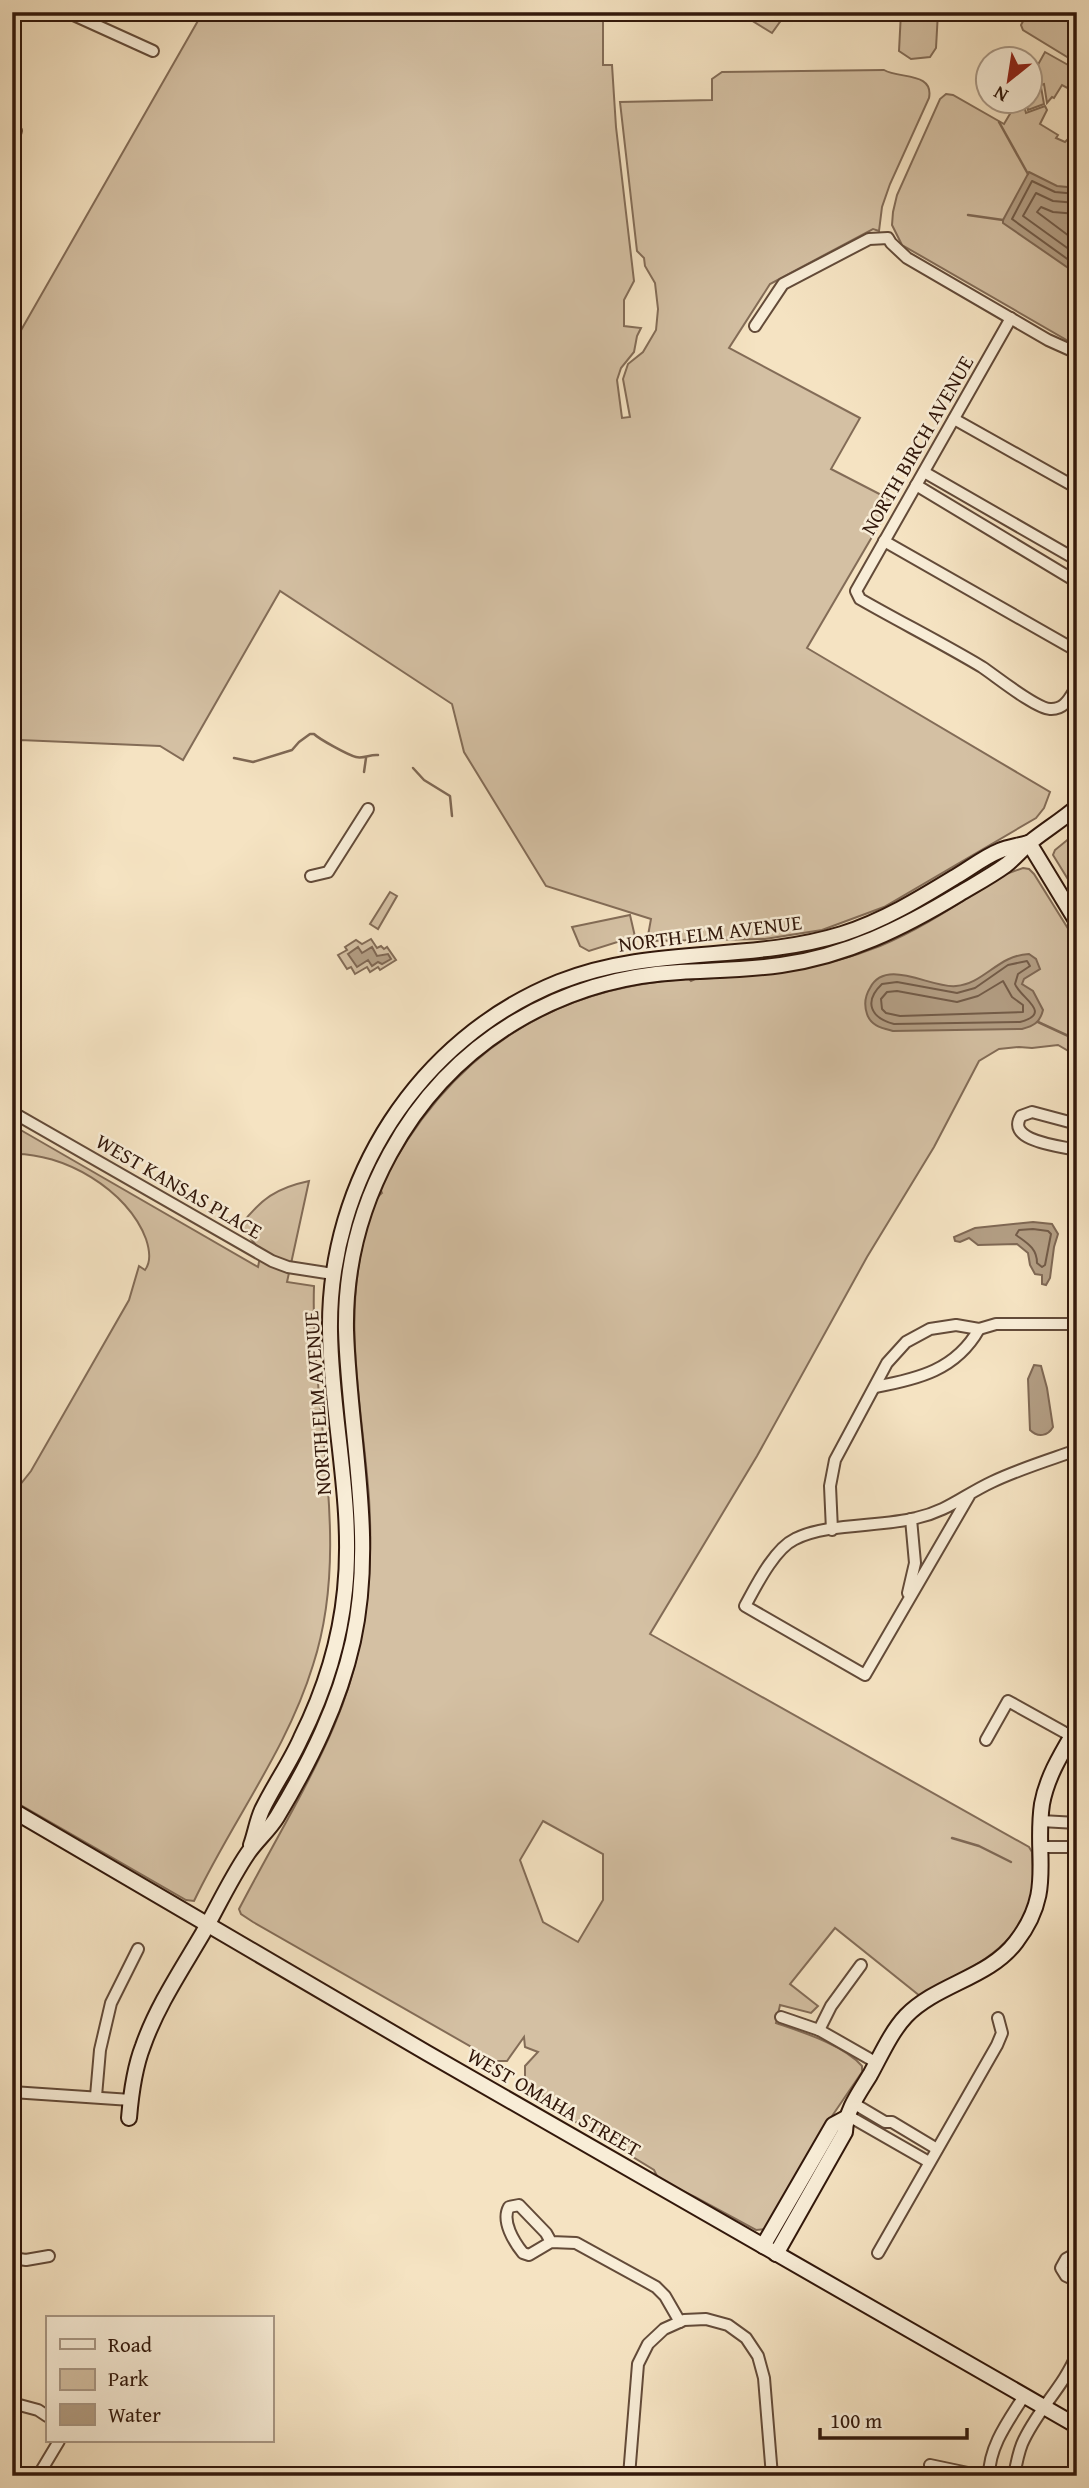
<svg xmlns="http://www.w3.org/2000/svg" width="1089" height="2488" font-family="'Gentium Book Plus',serif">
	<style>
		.green { fill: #d4c0a3; stroke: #836c57; stroke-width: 2; fill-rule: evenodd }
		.water { fill: #b39e84; stroke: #7f6854; stroke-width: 2 }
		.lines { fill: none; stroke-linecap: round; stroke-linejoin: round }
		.shore { stroke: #725b48; stroke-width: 2 }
		.stream { stroke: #7f6854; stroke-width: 2.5 }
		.street-casing { stroke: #634b39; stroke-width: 14 }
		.secondary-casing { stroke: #32180b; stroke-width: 18 }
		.street { stroke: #f8edd7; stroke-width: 10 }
		.secondary { stroke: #f8edd7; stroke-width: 14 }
		.labels { text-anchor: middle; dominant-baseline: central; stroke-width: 5; stroke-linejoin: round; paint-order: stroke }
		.street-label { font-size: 21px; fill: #32180b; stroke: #f8edd7 }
	</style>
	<rect width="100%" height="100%" fill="#f5e3c2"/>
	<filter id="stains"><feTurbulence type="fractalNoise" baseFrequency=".00286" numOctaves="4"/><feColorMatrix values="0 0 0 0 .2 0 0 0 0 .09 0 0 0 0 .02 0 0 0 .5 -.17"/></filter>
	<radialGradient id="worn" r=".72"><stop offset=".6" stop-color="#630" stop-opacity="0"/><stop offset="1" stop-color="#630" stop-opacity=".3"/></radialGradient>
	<g class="green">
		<path d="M 203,12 L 603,12 L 603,65 L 612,65 L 616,127 L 634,281 L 624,300 L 624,326 L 641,328 L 637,336 L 634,352 L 621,368 L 617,380 L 622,418 L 630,417 L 623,379 L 628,364 L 643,352 L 656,330 L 658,309 L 655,283 L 645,266 L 644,258 L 637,251 L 620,102 L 712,100 L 712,79 L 722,72 L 884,70 C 900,79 934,72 929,98 L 890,184 L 882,207 L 879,231 L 873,229 L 770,284 L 729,348 L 860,418 L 831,469 L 893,501 L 807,648 L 1050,792 L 1044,808 L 1036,818 L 884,907 L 822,930 L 765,939 L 647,941 L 651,919 L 546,886 L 464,752 L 452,704 L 280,591 L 183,760 L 160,746 L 20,740 L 12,747 L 12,346 Z"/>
		<polygon points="738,12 763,12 768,15 770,12 787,12 772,33"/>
		<polygon points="901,12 938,12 936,48 930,57 911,59 899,51"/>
		<polygon points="1028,12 1077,12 1077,63 1023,30 1021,25"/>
		<polygon points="1045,52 1077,70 1077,93 1062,85 1054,98 1052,97 1047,103 1044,84 1030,88 1030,79"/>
		<polygon points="1041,87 1044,104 1028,110 1026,102 1030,102 1030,90"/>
		<polygon points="946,94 953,95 1004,124 1017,102 1023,102 1026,113 1045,106 1047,110 1040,124 1058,135 1056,138 1065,142 1067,140 1077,146 1077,346 902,245 892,225 893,212 897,195 940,99"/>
		<polygon points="1077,832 1077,859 1072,867 1077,870 1077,894 1053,855 1055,850"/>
		<path d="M 1023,868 L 1029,869 L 1034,874 L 1077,943 L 1077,1056 L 1058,1045 L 1032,1048 L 1019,1047 L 999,1049 L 979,1061 L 934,1147 L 867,1257 L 757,1456 L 650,1634 L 1029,1847 L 1032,1852 C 1032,1865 1034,1878 1032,1891 C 1023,1949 965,1970 920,1996 L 835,1928 L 790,1984 L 818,2006 L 811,2013 L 780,2005 L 776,2023 C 802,2032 844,2045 862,2066 L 862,2072 L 828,2122 L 766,2229 L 756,2230 L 695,2197 L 659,2180 L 654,2170 L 561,2113 L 562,2108 L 528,2087 L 525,2080 L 525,2066 L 538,2052 L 525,2047 L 524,2037 L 507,2061 L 496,2061 L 253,1922 L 241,1914 L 239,1909 C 270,1849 307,1789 334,1726 C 365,1654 374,1576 369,1498 C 362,1403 340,1314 369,1220 C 372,1211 375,1197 382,1193 L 380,1188 C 444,1060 544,987 689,979 L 691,981 L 695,979 C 759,976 820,970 880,946 C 924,928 965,899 1006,874 ZM 543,1821 L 603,1854 L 603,1900 L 578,1942 L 543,1922 L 520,1860 Z"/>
		<polygon points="390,892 397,896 378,929 370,924"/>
		<polygon points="630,915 636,941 631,942 630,938 589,951 580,946 572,927"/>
		<polygon points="371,939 377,948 381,946 384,949 387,947 396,960 380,970 378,967 370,972 367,967 355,974 351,967 347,969 338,955 347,950 345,947 356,940 362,944"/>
		<path d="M 12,1125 L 258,1267 L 261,1252 L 241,1225 C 261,1199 276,1188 309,1181 L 287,1282 L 314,1286 C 310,1412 353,1542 313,1665 C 287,1750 232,1821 194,1901 L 186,1900 L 12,1800 L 12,1495 L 31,1471 L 129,1300 L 139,1266 L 145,1270 C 152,1261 149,1248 146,1239 C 128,1190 63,1152 12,1154 Z"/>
	</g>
	<g class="water">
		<polygon points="1029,172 1057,186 1077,188 1077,274 1003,223 1003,220"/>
		<polygon points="358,947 362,953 372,947 377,956 388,954 391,959 382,964 378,962 372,966 368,960 357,967 348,954"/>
		<path d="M 1029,954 L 1036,959 L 1040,969 L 1024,979 L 1022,984 L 1033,991 L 1043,1010 C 1040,1023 1033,1026 1022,1029 L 893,1031 C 882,1028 871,1026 867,1014 C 864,1005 865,996 870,988 C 886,957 932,989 956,986 C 984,984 998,955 1029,954 Z"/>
		<polygon points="1033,1222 1052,1224 1058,1234 1054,1247 1050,1278 1046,1285 1042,1284 1042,1275 1035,1274 1030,1265 1028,1253 1017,1244 978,1245 969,1238 960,1242 955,1241 954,1237 975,1228"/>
		<path d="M 1034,1365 L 1041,1366 L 1047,1388 L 1053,1427 C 1048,1436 1038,1438 1030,1430 L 1028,1379 Z"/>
	</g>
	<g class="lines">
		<g class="shore">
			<polyline points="1077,194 1055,192 1032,181 1012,219 1077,266"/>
			<polyline points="1077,203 1053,201 1036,193 1023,216 1077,255"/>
			<polyline points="1077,214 1053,212 1041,207 1037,212 1077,242"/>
			<path d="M 1027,961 L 1030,966 L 1018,974 L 1015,984 C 1020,998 1054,1013 1020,1022 L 894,1024 C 871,1018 863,1002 882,984 L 897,982 L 957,993 L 975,988 L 1008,965 Z"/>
			<polygon points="1003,981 1012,997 1023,1005 1023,1012 900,1016 886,1013 882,1009 881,999 887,992 897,991 957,1002 978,996"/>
			<path d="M 1033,1229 L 1048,1231 L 1051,1234 L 1045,1265 L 1042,1267 L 1037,1263 C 1037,1248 1027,1243 1016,1235 L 1019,1230 Z"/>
		</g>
		<g class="stream">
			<polyline points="999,122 1028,174"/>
			<polyline points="968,215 1003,220"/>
			<path d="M 234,758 L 253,762 L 292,750 L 299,742 L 310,734 L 314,734 C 319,739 348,755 356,757 C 364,759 370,754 378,755"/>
			<polyline points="413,768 424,780 450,796 452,816"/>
			<polyline points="364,772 366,758"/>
			<polyline points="1038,1022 1077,1040"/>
			<polyline points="952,1838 979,1846 1011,1862"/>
		</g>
		<g class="street-casing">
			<g id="street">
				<polyline points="67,12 153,51"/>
				<polyline points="12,129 16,131"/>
				<path d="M 1011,318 L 856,591 L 860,599 C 900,622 942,643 982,667 C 997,677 1035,708 1050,709 C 1065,710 1070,697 1077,686"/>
				<polyline points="755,326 783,284 869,239 888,238 891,243 907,258 1048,340 1077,353"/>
				<polyline points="954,419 1077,488"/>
				<polyline points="924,472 1077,560"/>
				<polyline points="916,485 1077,582"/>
				<polyline points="884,541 1077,651"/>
				<polyline points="311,876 328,872 368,809"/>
				<polyline points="12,1112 272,1261 288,1267 333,1274"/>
				<path d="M 1077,1124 L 1032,1112 L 1021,1116 C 1005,1141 1060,1146 1077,1150"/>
				<path d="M 875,1387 C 918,1379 956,1370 979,1329"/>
				<path d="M 969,1496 L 865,1675 L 745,1606 C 756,1586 774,1549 795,1539 C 826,1523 880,1527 916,1518 C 948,1511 964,1495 992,1482 C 1019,1469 1049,1460 1077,1450"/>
				<polyline points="832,1530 830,1486 835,1460 887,1363 906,1342 930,1329 956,1325 979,1329 996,1324 1077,1324"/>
				<polyline points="908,1593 915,1563 911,1519"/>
				<polyline points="986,1740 1008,1701 1071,1736"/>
				<polyline points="1041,1821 1077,1823"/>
				<polyline points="1040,1847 1077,1847"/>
				<polyline points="781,2017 819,2030 877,2063"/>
				<polyline points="819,2030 831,2006 861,1965"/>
				<polyline points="12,2092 131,2100"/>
				<polyline points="96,2096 100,2050 111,2003 138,1949"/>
				<polyline points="853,2103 885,2122 892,2122 937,2149"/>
				<polyline points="847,2115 929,2162"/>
				<path d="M 551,2242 L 546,2233 L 519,2205 L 509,2207 C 501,2221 514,2242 523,2253 L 529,2255 L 551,2242 L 576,2243 L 656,2287 L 665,2296 L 680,2322"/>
				<polyline points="878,2253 997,2045 1002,2033 998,2018"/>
				<polyline points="1077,2253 1066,2259 1061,2268 1066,2276 1077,2281"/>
				<polyline points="12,2258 26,2260 49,2256"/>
				<polyline points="12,2403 38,2410 47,2416"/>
				<polyline points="930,2465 968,2473 1014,2474"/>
				<polyline points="38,2476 59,2441"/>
				<polyline points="629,2476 638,2364 648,2344 664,2329 684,2320 706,2319 728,2325 746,2338 758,2356 764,2378 772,2476"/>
				<path d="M 989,2476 C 989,2446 1009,2420 1024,2396"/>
				<path d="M 1014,2476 C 1016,2465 1018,2454 1022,2444 C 1036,2411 1063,2388 1077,2354"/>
			</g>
		</g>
		<g class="secondary-casing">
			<g id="secondary">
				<polyline points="1029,843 1077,922"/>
				<polyline points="1077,1180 1077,1413"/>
				<polyline points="12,1810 427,2053 1077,2426"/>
				<path d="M 251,1845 C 255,1834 257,1821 262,1810 C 274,1785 290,1763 301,1738 C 324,1692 340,1641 345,1590 C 354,1503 331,1418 330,1331 C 328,1180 418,1039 559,982 C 652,945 748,963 842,934 C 883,921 919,899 955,877 C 969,869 984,857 999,851 C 1008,847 1018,846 1028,843"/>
				<path d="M 129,2118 C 131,2094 134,2069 143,2046 C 157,2006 182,1969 203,1933 C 218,1906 231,1878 248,1853 C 257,1840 269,1830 277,1817 C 310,1762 339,1704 353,1641 C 376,1536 349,1435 346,1330 C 344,1206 409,1086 515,1022 C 565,992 622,975 680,972 C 714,970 748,970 781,965 C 846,956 903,928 959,894 C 974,885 991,876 1006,865 C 1015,858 1023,848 1033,840 C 1047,829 1063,819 1077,807"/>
				<polyline points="763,2246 833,2125 846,2118"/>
				<path d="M 776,2254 L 845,2132 C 846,2110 859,2093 870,2075 C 881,2055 891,2032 906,2016 C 937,1984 989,1978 1016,1942 C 1055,1891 1034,1858 1042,1804 C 1047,1776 1063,1751 1077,1727"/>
			</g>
		</g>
		<use href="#street" class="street"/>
		<use href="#secondary" class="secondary"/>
	</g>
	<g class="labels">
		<g class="street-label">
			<text transform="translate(917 445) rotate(-60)">NORTH BIRCH AVENUE</text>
			<text transform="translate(710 933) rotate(-7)">NORTH ELM AVENUE</text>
			<text transform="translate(179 1186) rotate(30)">WEST KANSAS PLACE</text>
			<text transform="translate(317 1403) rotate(-94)">NORTH ELM AVENUE</text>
			<text transform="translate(554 2102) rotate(30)">WEST OMAHA STREET</text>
		</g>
	</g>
	<rect width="1089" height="2488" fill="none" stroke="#f5e3c2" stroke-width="42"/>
	<rect x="14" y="14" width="1061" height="2460" fill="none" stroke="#32180b" stroke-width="3.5"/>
	<rect x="21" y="21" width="1047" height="2446" fill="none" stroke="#32180b" stroke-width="2"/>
	<rect x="46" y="2316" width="228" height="126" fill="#f8edd7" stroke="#a99885" stroke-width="2"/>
	<rect x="60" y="2339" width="35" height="10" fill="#f8edd7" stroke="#a99885" stroke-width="2"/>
	<text x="108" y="2352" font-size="21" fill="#32180b">Road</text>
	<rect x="60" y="2369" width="35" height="21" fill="#d4c0a3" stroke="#a99885" stroke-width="2"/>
	<text x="108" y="2386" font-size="21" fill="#32180b">Park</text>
	<rect x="60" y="2404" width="35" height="21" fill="#b39e84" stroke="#a99885" stroke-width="2"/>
	<text x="108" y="2422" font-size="21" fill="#32180b">Water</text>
	<g transform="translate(1009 80) rotate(210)"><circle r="33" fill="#f8edd7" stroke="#a99885" stroke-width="2"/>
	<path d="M0-5L12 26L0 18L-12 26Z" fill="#8f2418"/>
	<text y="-10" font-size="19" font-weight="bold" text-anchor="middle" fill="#32180b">N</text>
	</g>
	<path d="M820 2428v10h147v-10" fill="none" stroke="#32180b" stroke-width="3.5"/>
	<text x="830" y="2428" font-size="21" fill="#32180b" stroke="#f8edd7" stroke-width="5" paint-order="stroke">100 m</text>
	<rect width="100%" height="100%" filter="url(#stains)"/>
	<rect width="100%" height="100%" fill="url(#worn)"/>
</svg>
